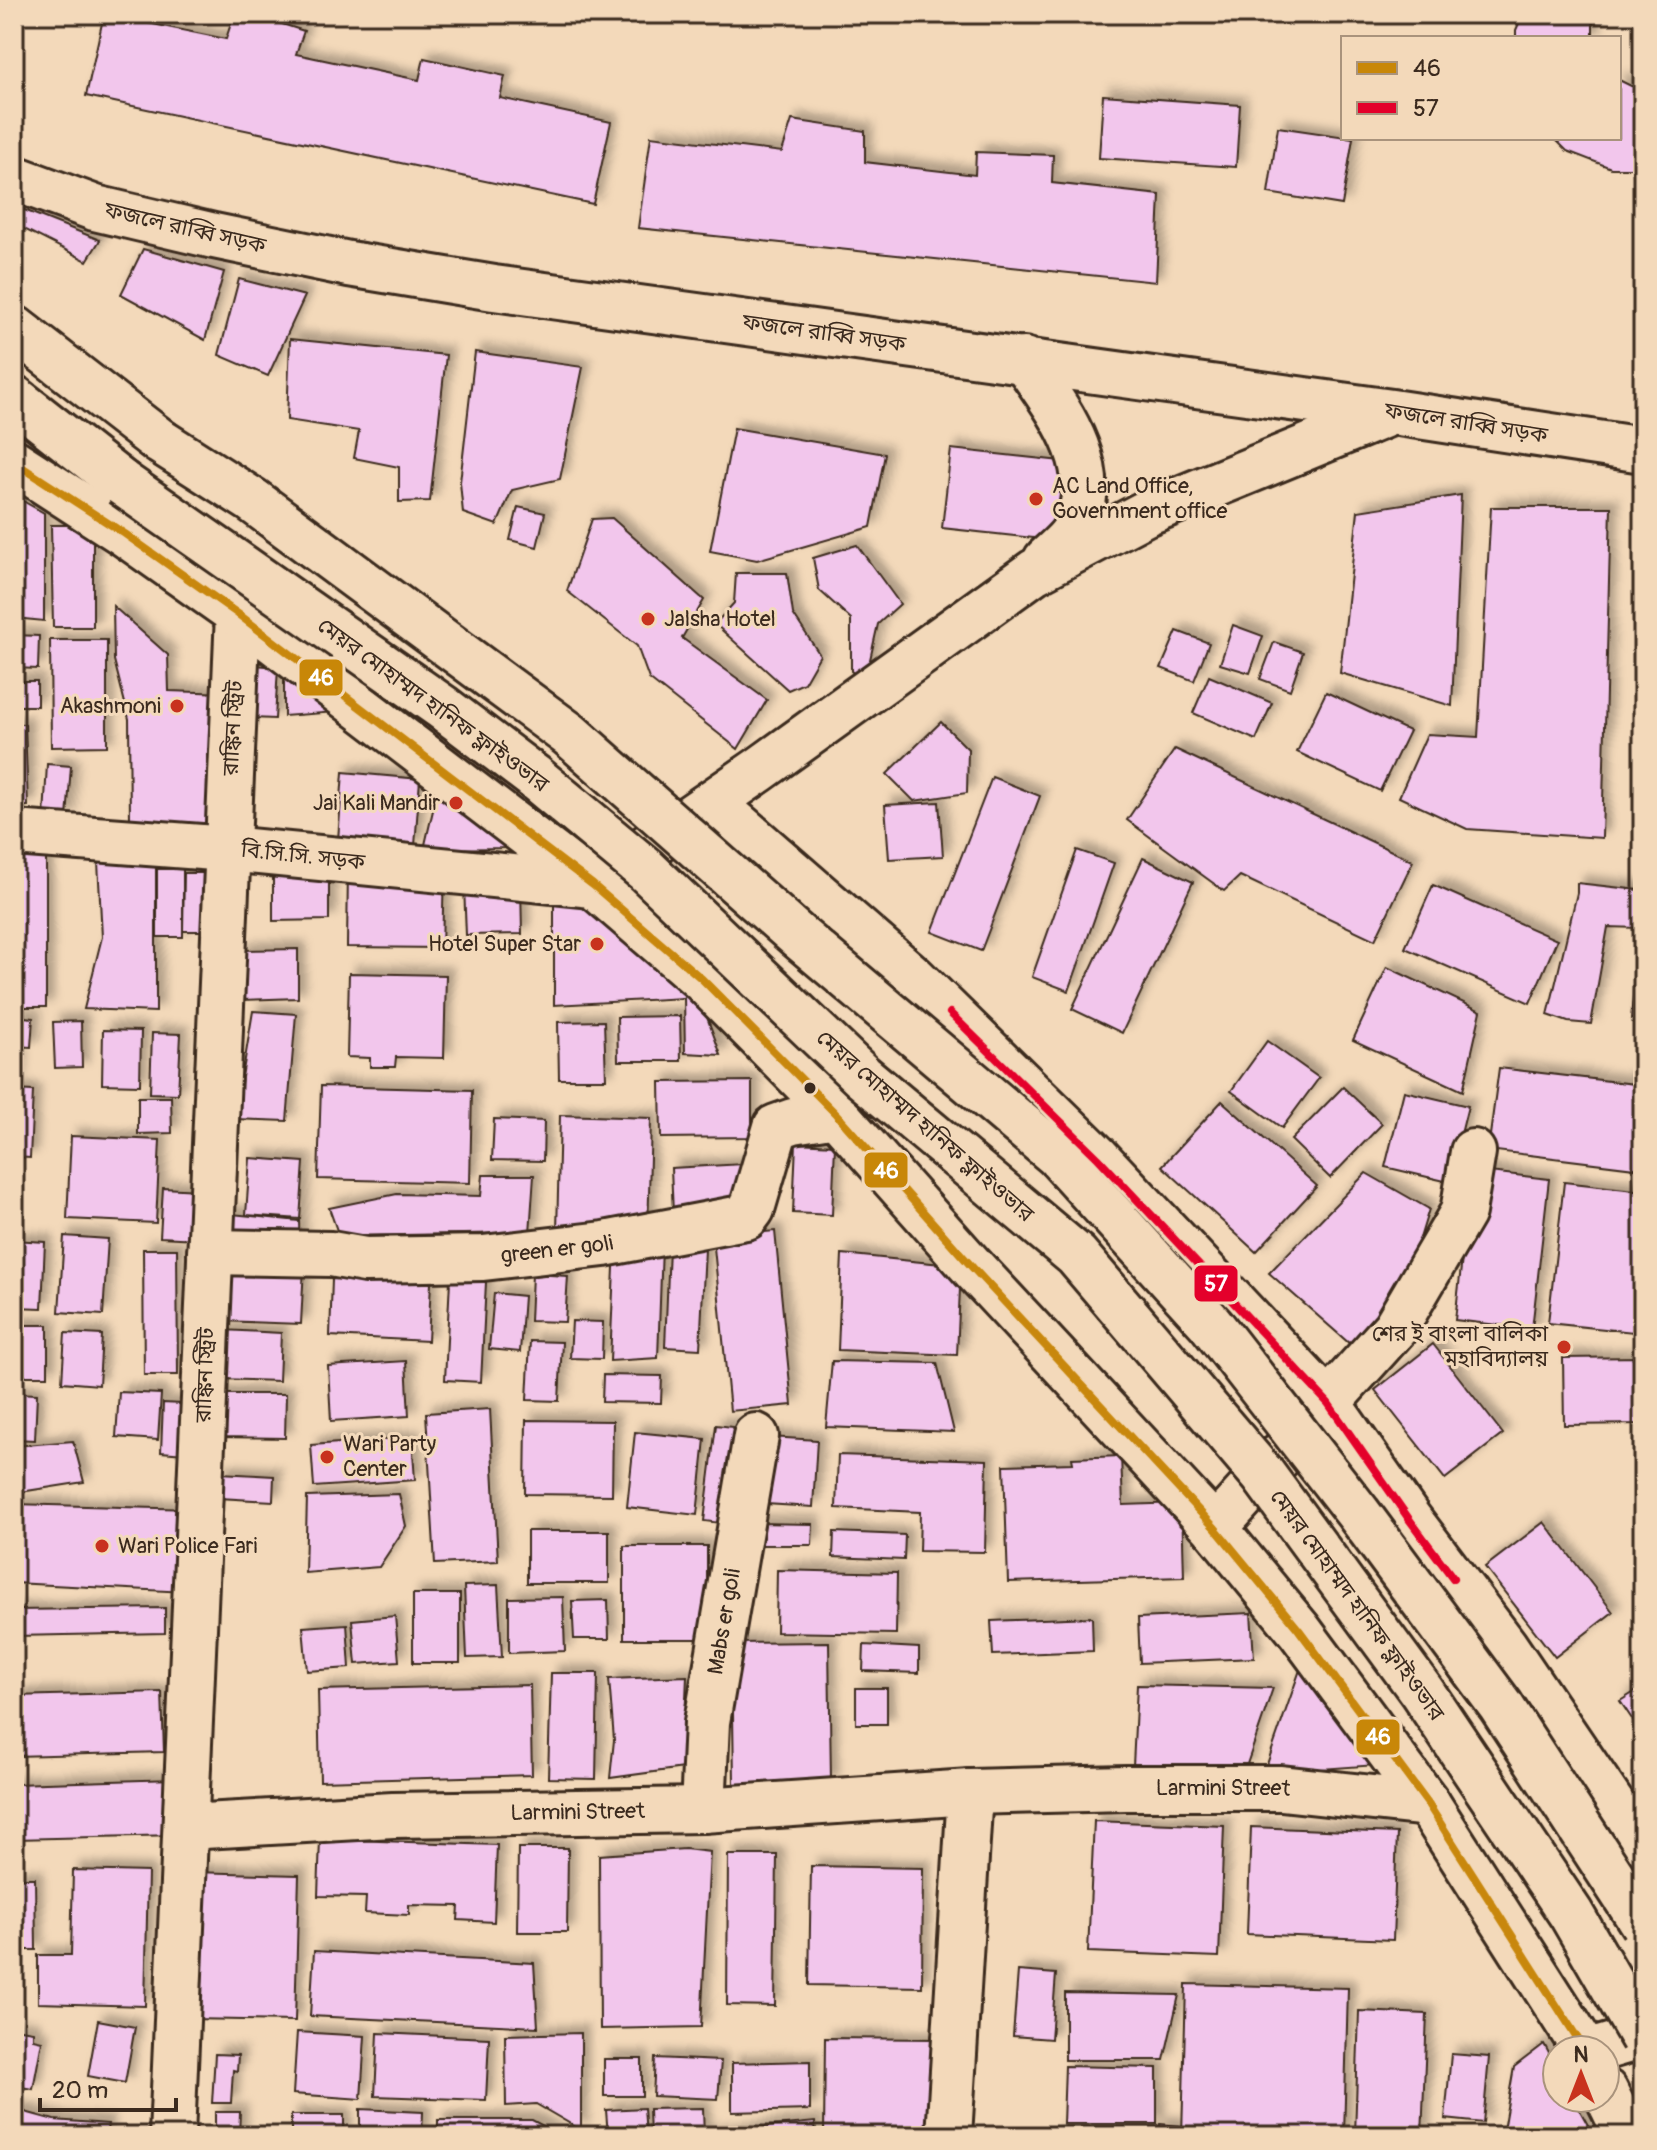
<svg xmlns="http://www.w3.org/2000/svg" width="1657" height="2150" font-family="Pangolin,'Noto Sans Bengali',sans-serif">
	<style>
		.building { fill: #f2c6ec; stroke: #3b2a1e; stroke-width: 2; filter: url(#shadow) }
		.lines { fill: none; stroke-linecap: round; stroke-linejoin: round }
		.street-casing { stroke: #3b2a1e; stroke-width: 50 }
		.secondary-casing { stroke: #3b2a1e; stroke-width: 50 }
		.primary-casing { stroke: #3b2a1e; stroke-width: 50 }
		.highway-casing { stroke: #3b2a1e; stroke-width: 50 }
		.street { stroke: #f3d9ba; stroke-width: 44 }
		.secondary { stroke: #f3d9ba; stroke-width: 44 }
		.primary { stroke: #f3d9ba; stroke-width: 44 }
		.highway { stroke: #f3d9ba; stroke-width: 44 }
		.highway-bridge-casing { stroke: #3b2a1e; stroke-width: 50; stroke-linecap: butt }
		.highway-bridge { stroke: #f3d9ba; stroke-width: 44 }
		.bus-1-casing { stroke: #f3d9ba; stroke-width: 14 }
		.bus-2-casing { stroke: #f3d9ba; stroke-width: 14 }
		.bus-1 { stroke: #c88708; stroke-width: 8 }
		.bus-2 { stroke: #e4002b; stroke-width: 8 }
		.poi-dot { fill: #c8321e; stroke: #f3d9ba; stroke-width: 3 }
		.bus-dot { fill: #3b2a1e; stroke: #f3d9ba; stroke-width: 3 }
		.labels { text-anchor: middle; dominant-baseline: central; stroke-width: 6; stroke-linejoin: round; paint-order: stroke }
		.street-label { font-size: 22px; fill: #3b2a1e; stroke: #f3d9ba }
		.poi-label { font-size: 22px; fill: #3b2a1e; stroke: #f3d9ba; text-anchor: start }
		.line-badge { stroke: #f3d9ba; stroke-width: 3 }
		.badge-label { font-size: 22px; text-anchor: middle; font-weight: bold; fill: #fff }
	</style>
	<defs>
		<filter id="shadow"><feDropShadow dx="7" dy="-7" stdDeviation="4" flood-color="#0004"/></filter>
	</defs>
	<rect width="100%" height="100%" fill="#f3d9ba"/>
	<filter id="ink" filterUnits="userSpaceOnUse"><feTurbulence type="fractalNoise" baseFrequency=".0125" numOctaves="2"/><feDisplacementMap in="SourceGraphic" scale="16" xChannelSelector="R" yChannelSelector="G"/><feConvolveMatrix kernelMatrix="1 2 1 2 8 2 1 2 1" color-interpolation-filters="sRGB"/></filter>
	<g filter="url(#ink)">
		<g class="building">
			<polygon points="104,14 226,39 234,14 251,14 304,31 296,54 419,80 424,58 505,76 500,98 611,122 593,204 86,96"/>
			<polygon points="1523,14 1598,14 1593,23 1593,38 1516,38 1516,30"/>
			<polygon points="1619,80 1631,86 1643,87 1643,168 1611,168 1567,151 1554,138 1619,138"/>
			<polygon points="1103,95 1240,105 1236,167 1099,158"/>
			<polygon points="792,120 865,131 865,162 975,175 976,152 1053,155 1052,183 1160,195 1156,282 638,228 651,136 782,152"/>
			<polygon points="1278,127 1353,138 1342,205 1268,193"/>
			<polygon points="14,206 100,240 87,261 14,224"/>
			<polygon points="143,249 224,272 205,340 121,294"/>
			<polygon points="239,279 305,296 268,376 219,355"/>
			<polygon points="290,339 446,355 430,501 399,502 399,467 354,458 359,431 287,420"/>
			<polygon points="475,352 583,367 560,479 512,490 497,525 463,513 460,482"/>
			<polygon points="734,428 885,454 871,527 757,560 710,551"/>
			<polygon points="951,449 1089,464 1080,543 942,528"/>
			<polygon points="1461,495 1452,706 1340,673 1358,511"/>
			<polygon points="14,496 44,513 44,621 14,618"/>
			<polygon points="518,507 545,513 537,547 510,540"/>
			<polygon points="1491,507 1611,507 1602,838 1467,829 1399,797 1427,734 1478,737"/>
			<polygon points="612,518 704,600 682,638 767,700 738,749 649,679 637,646 567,591 592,519"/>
			<polygon points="51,525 93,525 93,627 53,627"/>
			<polygon points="857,545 900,604 878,624 865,682 851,671 851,619 819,590 813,558"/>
			<polygon points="736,573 787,573 793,614 820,655 804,683 788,690 715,624 734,603"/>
			<polygon points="113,606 168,655 169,691 228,693 217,829 130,820 129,719 114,660"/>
			<polygon points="1233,625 1263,636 1250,673 1220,664"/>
			<polygon points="1177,631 1209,643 1194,681 1161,668"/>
			<polygon points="14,635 39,636 38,669 14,668"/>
			<polygon points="50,640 107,640 107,746 51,747"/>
			<polygon points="1274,642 1303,652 1290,690 1260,679"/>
			<polygon points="284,659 350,711 284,716"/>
			<polygon points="255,665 278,667 275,719 252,718"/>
			<polygon points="1209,676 1272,703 1256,740 1193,713"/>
			<rect x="14" y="681" width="23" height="25"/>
			<polygon points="1326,692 1409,731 1380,791 1297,752"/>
			<polygon points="941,722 968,749 967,793 914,801 887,774"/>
			<polygon points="14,724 25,724 28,806 14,807"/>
			<polygon points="1175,749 1413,861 1375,940 1240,876 1224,891 1127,820"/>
			<polygon points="47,764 71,766 67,818 44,817"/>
			<polygon points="343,772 420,779 415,846 338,840"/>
			<polygon points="992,777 1040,796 981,951 932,932"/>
			<polygon points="440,780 511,848 424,849"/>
			<polygon points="939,802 943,856 889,859 885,805"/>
			<rect x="14" y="846" width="32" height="161"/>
			<polygon points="1077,850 1114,863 1069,991 1032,977"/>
			<polygon points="1143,858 1193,882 1122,1033 1072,1009"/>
			<polygon points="98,862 156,862 156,1012 84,1009 102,937"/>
			<polygon points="348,868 444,870 442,948 347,947"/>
			<rect x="157" y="869" width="26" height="68"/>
			<polygon points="329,870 329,920 273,921 273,872"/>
			<polygon points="184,873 212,873 212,931 183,931"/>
			<polygon points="1577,883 1639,890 1639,928 1608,927 1591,1024 1568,1022 1548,1015 1577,893"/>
			<polygon points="521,885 522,934 466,935 464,886"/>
			<polygon points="1433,885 1557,940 1530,1003 1405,948"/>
			<polygon points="572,888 698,993 721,1055 685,1053 684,998 554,1005 554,896"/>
			<polygon points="298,949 298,998 242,1000 242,950"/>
			<polygon points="1387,967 1481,1011 1463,1091 1353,1040"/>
			<polygon points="349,973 446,975 444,1058 396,1057 395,1067 370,1067 370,1058 347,1057"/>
			<polygon points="1635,973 1643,973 1643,1020 1631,1019"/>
			<polygon points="253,1011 296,1014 287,1121 235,1119"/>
			<polygon points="14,1016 33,1018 31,1047 14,1046"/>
			<polygon points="680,1016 681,1061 618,1061 617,1017"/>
			<polygon points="81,1021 82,1067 55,1068 53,1022"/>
			<polygon points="604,1021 606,1079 559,1079 558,1022"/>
			<polygon points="103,1030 141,1031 140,1085 102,1084"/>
			<polygon points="152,1033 181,1034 178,1094 150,1093"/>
			<polygon points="1267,1041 1319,1078 1282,1128 1231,1091"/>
			<polygon points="14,1056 19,1057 17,1082 14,1082"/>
			<polygon points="1499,1068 1643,1085 1643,1169 1488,1150"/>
			<polygon points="752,1081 752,1137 661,1138 660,1082"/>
			<polygon points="321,1086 472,1090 470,1183 318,1179"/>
			<polygon points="1343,1087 1382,1124 1330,1178 1291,1140"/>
			<polygon points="14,1090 33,1091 30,1158 14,1157"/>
			<polygon points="1404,1091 1468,1106 1449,1182 1385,1167"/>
			<polygon points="138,1097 171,1097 172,1133 138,1134"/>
			<polygon points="1222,1101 1317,1186 1256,1252 1162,1166"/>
			<polygon points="560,1115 651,1118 648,1234 557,1231"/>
			<polygon points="494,1119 544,1121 543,1161 492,1160"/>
			<polygon points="71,1136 160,1140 156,1223 67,1219"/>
			<polygon points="796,1143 835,1145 832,1215 793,1213"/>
			<polygon points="250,1158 304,1162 300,1219 246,1215"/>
			<polygon points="744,1164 747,1209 673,1214 671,1168"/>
			<polygon points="1472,1170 1549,1179 1532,1329 1455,1320"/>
			<polygon points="1366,1173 1429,1209 1405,1287 1350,1344 1269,1273"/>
			<polygon points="483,1175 534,1175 530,1233 339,1236 329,1208 397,1194 481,1196"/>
			<polygon points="1564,1182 1643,1191 1643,1333 1548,1323"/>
			<polygon points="163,1188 199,1190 197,1239 160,1237"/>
			<polygon points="222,1213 299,1221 300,1252 219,1249"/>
			<polygon points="775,1231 792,1405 730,1411 713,1237"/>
			<polygon points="64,1236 108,1239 103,1315 59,1312"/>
			<polygon points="14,1240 45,1242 42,1308 14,1307"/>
			<polygon points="615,1244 662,1246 658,1358 610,1361"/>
			<polygon points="669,1247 705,1249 700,1349 665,1347"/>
			<polygon points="143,1249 177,1249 178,1375 144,1375"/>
			<polygon points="842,1254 961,1266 957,1355 838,1350"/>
			<polygon points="225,1265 304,1266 301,1324 221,1321"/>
			<polygon points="532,1274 568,1276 565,1322 530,1321"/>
			<polygon points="332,1279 431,1283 428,1341 330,1336"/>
			<polygon points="450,1280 486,1282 481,1382 445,1380"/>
			<polygon points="494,1293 524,1296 520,1352 489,1349"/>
			<polygon points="572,1321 603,1322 602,1359 570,1358"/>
			<rect x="14" y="1325" width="34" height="51"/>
			<polygon points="223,1330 281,1333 279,1381 221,1379"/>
			<polygon points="65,1333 102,1335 99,1385 62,1382"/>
			<polygon points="530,1341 562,1342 559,1401 527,1400"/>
			<polygon points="1433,1344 1503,1434 1445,1479 1375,1390"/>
			<polygon points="1643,1357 1643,1424 1564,1425 1563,1358"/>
			<polygon points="406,1361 409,1416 331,1421 328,1366"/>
			<polygon points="832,1361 937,1363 954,1432 826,1427"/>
			<polygon points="603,1375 662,1376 661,1403 602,1402"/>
			<polygon points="119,1392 161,1394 158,1440 116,1437"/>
			<polygon points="14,1393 37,1394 35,1440 14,1439"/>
			<polygon points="217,1394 286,1394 285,1438 217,1437"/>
			<polygon points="163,1403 200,1405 197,1455 161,1452"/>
			<polygon points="490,1409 498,1561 435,1564 426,1413"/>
			<polygon points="526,1420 613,1421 612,1495 525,1494"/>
			<polygon points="716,1425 741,1428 728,1524 704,1521"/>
			<polygon points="635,1432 705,1439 697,1515 627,1507"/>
			<polygon points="770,1437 817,1440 813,1507 766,1504"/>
			<polygon points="412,1438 415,1480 314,1487 311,1445"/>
			<polygon points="73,1441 84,1482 14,1493 14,1446"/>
			<polygon points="838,1455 987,1460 985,1552 919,1551 920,1512 836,1508"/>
			<polygon points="1121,1456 1123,1505 1182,1503 1184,1577 1008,1582 1004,1465 1073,1463 1072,1458"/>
			<polygon points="220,1473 274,1476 273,1501 219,1498"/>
			<polygon points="399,1494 406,1526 379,1567 305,1573 307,1497"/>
			<polygon points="14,1504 192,1509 186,1592 14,1583"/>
			<polygon points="1544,1522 1613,1612 1555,1657 1485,1567"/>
			<polygon points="755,1523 813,1524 812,1545 754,1545"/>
			<rect x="527" y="1531" width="82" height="52"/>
			<polygon points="834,1532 905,1535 904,1560 833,1557"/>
			<rect x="624" y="1546" width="83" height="93"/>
			<polygon points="777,1570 897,1573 896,1634 776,1632"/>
			<polygon points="498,1585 502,1657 467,1658 464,1586"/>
			<rect x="413" y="1594" width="47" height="69"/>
			<polygon points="563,1597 565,1651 509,1653 509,1598"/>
			<polygon points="608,1600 609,1639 574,1639 572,1601"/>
			<polygon points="165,1608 165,1633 14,1636 14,1610"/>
			<polygon points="1251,1613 1254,1658 1140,1663 1138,1618"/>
			<polygon points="395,1616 399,1661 356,1664 352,1620"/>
			<polygon points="1092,1617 1093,1651 993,1655 991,1621"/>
			<polygon points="347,1624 350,1668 307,1671 303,1627"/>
			<polygon points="829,1642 831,1782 734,1784 732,1643"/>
			<polygon points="864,1645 919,1648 919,1673 863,1671"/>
			<polygon points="1302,1664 1378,1765 1264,1773"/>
			<polygon points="551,1673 598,1673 596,1779 548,1778"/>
			<polygon points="687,1676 683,1768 610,1778 614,1740 609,1679"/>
			<polygon points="530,1685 532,1775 320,1781 318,1690"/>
			<polygon points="1137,1685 1273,1688 1246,1767 1133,1766"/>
			<polygon points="1643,1687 1643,1725 1638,1728 1620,1701"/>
			<rect x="856" y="1688" width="31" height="36"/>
			<polygon points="162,1692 164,1752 14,1756 14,1696"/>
			<polygon points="174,1779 176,1835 15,1839 14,1784"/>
			<polygon points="1094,1821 1224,1826 1219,1957 1088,1952"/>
			<polygon points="1251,1827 1397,1833 1393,1940 1247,1934"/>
			<polygon points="320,1839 497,1845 494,1922 458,1920 459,1906 409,1905 409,1915 365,1913 366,1897 318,1896"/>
			<polygon points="518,1848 568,1848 567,1932 517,1932"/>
			<polygon points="685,1849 710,1852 701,2027 600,2029 599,1855"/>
			<polygon points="728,1855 777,1855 775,2006 727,2005"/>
			<polygon points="811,1866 923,1868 922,1987 809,1985"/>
			<polygon points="73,1870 148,1872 145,2006 38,2003 38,1955 71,1955"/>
			<polygon points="193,1872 299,1875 295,2021 190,2019"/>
			<polygon points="14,1878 35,1878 36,1950 14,1950"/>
			<polygon points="314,1951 534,1963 538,2027 310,2016"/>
			<polygon points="1018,1971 1056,1974 1051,2039 1013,2036"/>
			<polygon points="1186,1984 1348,1988 1344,2136 1182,2136"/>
			<polygon points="1065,1993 1179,1995 1164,2060 1065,2060"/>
			<polygon points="1359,2011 1427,2014 1422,2136 1355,2136"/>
			<polygon points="98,2020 135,2027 125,2083 88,2076"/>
			<polygon points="14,2028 33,2031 33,2039 42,2041 33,2089 14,2086"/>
			<polygon points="297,2032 365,2036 361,2099 293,2094"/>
			<polygon points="378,2033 489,2038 486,2100 375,2096"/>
			<polygon points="581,2033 581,2130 536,2104 506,2106 505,2035"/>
			<polygon points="825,2038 939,2039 937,2136 824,2136"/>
			<polygon points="1544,2044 1557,2068 1557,2098 1573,2098 1594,2136 1502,2136 1514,2067"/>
			<polygon points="215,2054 238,2055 237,2071 233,2070 231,2103 212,2103"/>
			<polygon points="1451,2054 1489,2057 1483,2123 1445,2119"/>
			<polygon points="655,2058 721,2061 718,2099 653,2096"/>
			<rect x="604" y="2059" width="38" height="37"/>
			<polygon points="810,2061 810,2110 732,2112 732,2063"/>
			<polygon points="1065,2066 1157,2068 1157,2124 1063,2124"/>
			<polygon points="644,2108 646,2135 608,2136 606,2110"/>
			<polygon points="703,2108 704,2136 650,2136 649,2109"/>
			<polygon points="14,2109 54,2120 108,2124 106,2136 14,2136"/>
			<polygon points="360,2109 423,2112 422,2136 360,2136"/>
			<polygon points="215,2112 240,2112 239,2136 215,2136"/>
			<rect x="291" y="2115" width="53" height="21"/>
			<polygon points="438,2120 532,2120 562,2136 438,2136"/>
			<polygon points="815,2122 816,2136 708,2136 707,2133"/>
			<polygon points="1160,2124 1179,2126 1179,2136 1159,2136"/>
			<rect x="1057" y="2130" width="97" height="6"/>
		</g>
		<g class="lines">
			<g class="street-casing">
				<g id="street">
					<polyline points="14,833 228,849 593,885"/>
					<path id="s1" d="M 210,1252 L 331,1254 L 365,1260 L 483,1258 L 604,1244 L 746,1217 L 752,1209 L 776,1127 L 793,1121 L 836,1114"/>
					<polyline points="1215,1528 1395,1328 1463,1212 1473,1152"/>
					<path id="s2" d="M 703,1810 L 707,1722 L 756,1436"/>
					<path id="s3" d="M 186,1827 L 393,1815 L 703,1810 L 970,1792 L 1126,1788 L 1281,1788 L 1428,1804"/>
					<polyline points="1596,2050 1643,2036"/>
					<polyline points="172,2136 238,614"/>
					<polyline points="949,2136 970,1792"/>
				</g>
			</g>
			<g class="secondary-casing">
				<polyline id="secondary" points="713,803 913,977 1098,1158 1328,1403 1409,1519 1505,1646 1643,1850"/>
			</g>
			<g class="primary-casing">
				<g id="primary">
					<polyline points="14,178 95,208 214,236 349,264 494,288 1392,412 1643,450"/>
					<path d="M 1024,360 C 1057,408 1105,467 1075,528 C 1070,540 1055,551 1046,560"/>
					<polyline points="14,462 125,534 238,614 593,885 702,979 836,1114 973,1268 1215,1528 1299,1630 1428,1804 1585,2050"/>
					<polyline points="602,878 759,770 1034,572 1146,513 1390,413"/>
					<polyline points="1605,2091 1627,2136"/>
				</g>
			</g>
			<g class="highway-casing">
				<g id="highway">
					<polyline points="14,328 161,442"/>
					<polyline points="14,398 122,483"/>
				</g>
			</g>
			<use href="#street" class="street"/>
			<use href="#secondary" class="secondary"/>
			<use href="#primary" class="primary"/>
			<use href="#highway" class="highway"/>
			<g class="highway-bridge-casing">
				<g id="highway-bridge">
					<polyline points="161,442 252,500 570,735 799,937 1057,1155 1210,1323 1358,1513 1501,1706 1643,1924"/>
					<polyline points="122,483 442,707 533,776 646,870 862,1076 1076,1255 1263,1475 1422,1692 1571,1914 1643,2038"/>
				</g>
			</g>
			<use href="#highway-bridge" class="highway-bridge"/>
			<g class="bus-1-casing">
				<polyline id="bus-1" points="14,462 125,534 238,614 593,885 702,979 836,1114 973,1268 1215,1528 1299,1630 1428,1804 1585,2050"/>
			</g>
			<g class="bus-2-casing">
				<polyline id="bus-2" points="950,1013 1098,1158 1328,1403 1409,1519 1453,1578"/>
			</g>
			<use href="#bus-1" class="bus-1"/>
			<use href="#bus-2" class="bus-2"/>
		</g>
	</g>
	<g class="poi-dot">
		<circle cx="1036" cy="499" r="8"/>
		<circle cx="648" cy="619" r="8"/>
		<circle cx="177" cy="706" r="8"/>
		<circle cx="456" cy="803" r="8"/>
		<circle cx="597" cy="944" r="8"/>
		<circle cx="1564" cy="1347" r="8"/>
		<circle cx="327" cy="1457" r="8"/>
		<circle cx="102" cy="1546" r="8"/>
	</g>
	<circle class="bus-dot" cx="810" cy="1088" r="7"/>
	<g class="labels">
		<g class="street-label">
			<text transform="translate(185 228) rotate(13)">ফজলে রাব্বি সড়ক</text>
			<text transform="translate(824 333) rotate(8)">ফজলে রাব্বি সড়ক</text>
			<text transform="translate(1466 423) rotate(9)">ফজলে রাব্বি সড়ক</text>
			<text transform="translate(433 705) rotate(36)">মেয়র মোহাম্মদ হানিফ ফ্লাইওভার</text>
			<text transform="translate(233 728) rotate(-87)">রাঙ্কিন স্ট্রিট</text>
			<text transform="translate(303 856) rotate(6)">বি.সি.সি. সড়ক</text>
			<text transform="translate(925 1126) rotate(41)">মেয়র মোহাম্মদ হানিফ ফ্লাইওভার</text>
			<text stroke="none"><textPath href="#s1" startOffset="348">green er goli</textPath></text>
			<text transform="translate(205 1375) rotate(-88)">রাঙ্কিন স্ট্রিট</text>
			<text transform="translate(1357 1605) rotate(54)">মেয়র মোহাম্মদ হানিফ ফ্লাইওভার</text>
			<text stroke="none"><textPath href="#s2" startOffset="190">Mabs er goli</textPath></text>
			<text stroke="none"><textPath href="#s3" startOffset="1038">Larmini Street</textPath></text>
			<text stroke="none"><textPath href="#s3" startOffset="392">Larmini Street</textPath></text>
		</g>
		<g class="poi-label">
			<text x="1052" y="486">AC Land Office,<tspan x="1052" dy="25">Government office</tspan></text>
			<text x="664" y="619">Jalsha Hotel</text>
			<text x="161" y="706" text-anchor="end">Akashmoni</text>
			<text x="440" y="803" text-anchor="end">Jai Kali Mandir</text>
			<text x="581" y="944" text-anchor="end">Hotel Super Star</text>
			<text x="1548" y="1334" text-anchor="end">শের ই বাংলা বালিকা<tspan x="1548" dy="25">মহাবিদ্যালয়</tspan></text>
			<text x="343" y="1444">Wari Party<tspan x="343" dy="25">Center</tspan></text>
			<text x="118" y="1546">Wari Police Fari</text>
		</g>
	</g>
	<g class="line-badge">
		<rect x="298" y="658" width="46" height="39" rx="8" fill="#c88708"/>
		<rect x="863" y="1151" width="46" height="38" rx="8" fill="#c88708"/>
		<rect x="1193" y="1264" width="46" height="39" rx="8" fill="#e4002b"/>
		<rect x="1355" y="1718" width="46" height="38" rx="8" fill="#c88708"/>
	</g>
	<g class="badge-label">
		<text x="321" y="685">46</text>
		<text x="886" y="1178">46</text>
		<text x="1216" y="1291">57</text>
		<text x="1378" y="1744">46</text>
	</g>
	<rect width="1657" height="2150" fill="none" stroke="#f3d9ba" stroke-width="48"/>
	<rect x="24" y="24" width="1609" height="2102" fill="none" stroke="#3b2a1e" stroke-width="3" filter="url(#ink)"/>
	<rect x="1341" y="36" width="280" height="104" fill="#f3d9ba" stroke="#a9937c" stroke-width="2"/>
	<rect x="1357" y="62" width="40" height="12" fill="#c88708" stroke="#a9937c" stroke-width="2"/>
	<text x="1413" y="76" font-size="24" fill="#3b2a1e">46</text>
	<rect x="1357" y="102" width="40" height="12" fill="#e4002b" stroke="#a9937c" stroke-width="2"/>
	<text x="1413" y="116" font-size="24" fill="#3b2a1e">57</text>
	<g transform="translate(1581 2074)"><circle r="38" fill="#f3d9ba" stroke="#a9937c" stroke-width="2"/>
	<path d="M0-6L14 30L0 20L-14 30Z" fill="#c8321e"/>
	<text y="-12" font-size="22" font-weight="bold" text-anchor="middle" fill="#3b2a1e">N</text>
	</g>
	<path d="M40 2098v12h136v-12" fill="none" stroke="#3b2a1e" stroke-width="4"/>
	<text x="52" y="2098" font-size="24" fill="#3b2a1e" stroke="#f3d9ba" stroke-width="6" paint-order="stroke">20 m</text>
</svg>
